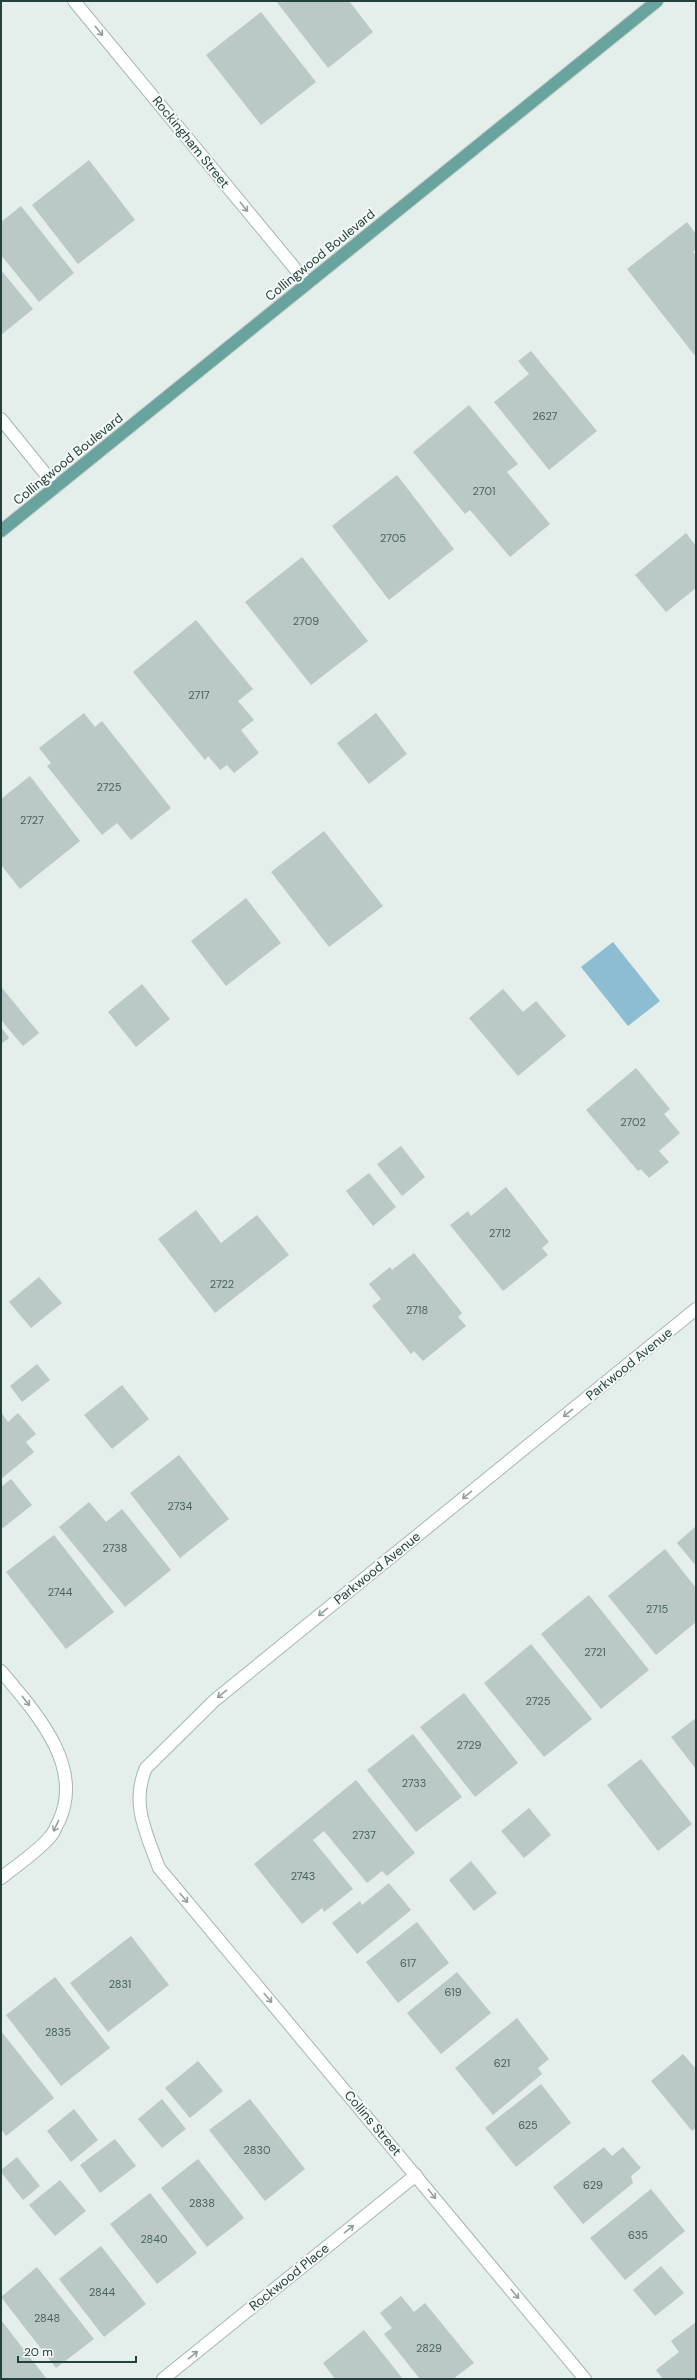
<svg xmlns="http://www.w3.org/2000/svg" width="697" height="2380" font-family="'DM Sans',sans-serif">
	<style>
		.water { fill: #8dbdd2 }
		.building { fill: #bac9c5 }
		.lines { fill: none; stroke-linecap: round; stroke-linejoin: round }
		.minor-casing { stroke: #a6b6b3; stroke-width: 14 }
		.major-casing { stroke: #c1cac8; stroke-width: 14 }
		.minor { stroke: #fff; stroke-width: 12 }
		.major { stroke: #69a39d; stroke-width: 12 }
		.oneway { stroke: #91a09e }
		.labels { text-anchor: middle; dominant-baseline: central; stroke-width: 4; stroke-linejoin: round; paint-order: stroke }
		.number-label { font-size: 11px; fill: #49625e }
		.street-label { font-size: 13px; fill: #23403c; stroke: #f5faf8 }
	</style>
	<rect width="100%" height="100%" fill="#e4eeeb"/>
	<polygon class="water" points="613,942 660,1001 628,1026 581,967"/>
	<g class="building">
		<polygon points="276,1 349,1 373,32 328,68"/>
		<polygon points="261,12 316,82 261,125 206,55"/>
		<polygon points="89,160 135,220 78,264 32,205"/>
		<polygon points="21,206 74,273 39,302 1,255 1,222"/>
		<polygon points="687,222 696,234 696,250 693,252 696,255 696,357 627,269"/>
		<polygon points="1,270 33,309 1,335"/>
		<polygon points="531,351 597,431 549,470 494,402 529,374 518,361"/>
		<polygon points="469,405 518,464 507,472 550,524 510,557 470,510 465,514 413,452"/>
		<polygon points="397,475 454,549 389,600 332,526"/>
		<polygon points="686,533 696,546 696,588 666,612 635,575"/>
		<polygon points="302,557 368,641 311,685 245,602"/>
		<polygon points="196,620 253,689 238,701 254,720 241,730 259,753 234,773 227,765 220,770 208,756 205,760 133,672"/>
		<polygon points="84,713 95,727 102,721 171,808 131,840 117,823 102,835 47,766 51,763 39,748"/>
		<polygon points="376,713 407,754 369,784 337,743"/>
		<polygon points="30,776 80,841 20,889 1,865 1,799"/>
		<polygon points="324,831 383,906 329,947 271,872"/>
		<polygon points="246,898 281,943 226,986 191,941"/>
		<polygon points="142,984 170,1019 136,1047 108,1012"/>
		<polygon points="2,988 39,1033 23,1046 1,1020"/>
		<polygon points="503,989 523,1012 536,1001 566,1036 518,1076 469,1018"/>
		<polygon points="1,1027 9,1038 1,1044"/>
		<polygon points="636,1068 670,1109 664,1114 680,1133 659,1151 669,1162 649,1178 641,1169 638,1171 586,1110"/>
		<polygon points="401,1146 425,1177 402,1196 377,1164"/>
		<polygon points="369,1173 396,1207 373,1226 346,1191"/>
		<polygon points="506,1187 549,1242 542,1248 548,1255 503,1291 450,1225 468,1211 471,1216"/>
		<polygon points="196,1210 221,1243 257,1215 289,1255 215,1313 158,1239"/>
		<polygon points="414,1253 462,1313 458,1317 466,1326 423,1361 414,1351 411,1354 372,1306 381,1299 369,1284 390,1267 392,1270"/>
		<polygon points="39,1277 62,1303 31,1328 9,1302"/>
		<polygon points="37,1364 50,1380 22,1402 10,1386"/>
		<polygon points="122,1385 149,1419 112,1449 84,1415"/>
		<polygon points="1,1412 8,1422 18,1413 36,1434 26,1442 34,1452 1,1479"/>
		<polygon points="179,1455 229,1519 180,1558 130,1493"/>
		<polygon points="11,1479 32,1505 3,1528 1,1525 1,1487"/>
		<polygon points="89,1502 106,1522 122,1509 171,1570 125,1607 59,1527"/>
		<polygon points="696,1526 696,1566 677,1543"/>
		<polygon points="54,1535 114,1612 66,1649 6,1572"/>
		<polygon points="665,1549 696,1588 696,1622 656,1655 608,1596"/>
		<polygon points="589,1595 649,1670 601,1709 541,1634"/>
		<polygon points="531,1644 592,1719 544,1757 484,1683"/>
		<polygon points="464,1693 518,1763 475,1797 420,1727"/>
		<polygon points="696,1718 696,1769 671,1737"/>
		<polygon points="413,1734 462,1797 416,1832 367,1770"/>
		<polygon points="641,1759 692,1824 658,1851 607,1785"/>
		<polygon points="356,1780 415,1853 387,1876 382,1871 367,1883 324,1831 313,1840 353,1889 324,1912 322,1908 302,1924 254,1864"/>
		<polygon points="529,1808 551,1835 524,1858 501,1831"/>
		<polygon points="471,1861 497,1893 474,1911 449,1880"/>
		<polygon points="389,1883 411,1910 357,1954 332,1923 360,1901 362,1905"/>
		<polygon points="417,1922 449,1963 398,2003 366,1962"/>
		<polygon points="131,1936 169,1985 108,2032 70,1983"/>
		<polygon points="457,1972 491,2013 441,2054 407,2013"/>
		<polygon points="55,1977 110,2048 61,2086 6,2015"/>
		<polygon points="517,2018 549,2059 538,2068 542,2074 493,2115 455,2068"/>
		<polygon points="1,2031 54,2098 6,2136 1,2129"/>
		<polygon points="683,2054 696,2069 696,2128 692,2131 651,2081"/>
		<polygon points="198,2061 223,2091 190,2118 165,2088"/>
		<polygon points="541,2084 571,2123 516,2167 485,2128"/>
		<polygon points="162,2099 186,2129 162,2148 138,2119"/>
		<polygon points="250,2099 305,2169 265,2201 209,2130"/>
		<polygon points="74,2109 98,2140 71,2162 47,2131"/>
		<polygon points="115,2139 136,2166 100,2193 80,2165"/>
		<polygon points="604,2147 612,2156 623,2147 641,2168 631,2176 633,2183 583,2224 553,2187"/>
		<polygon points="17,2157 40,2186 23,2200 1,2172 1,2170"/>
		<polygon points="198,2159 244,2218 207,2247 161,2188"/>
		<polygon points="60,2180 86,2211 55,2236 29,2205"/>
		<polygon points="651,2189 685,2231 625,2280 590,2238"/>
		<polygon points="150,2193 197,2253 157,2284 110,2224"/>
		<polygon points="101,2246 146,2304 104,2337 59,2279"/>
		<polygon points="661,2266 684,2293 655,2316 633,2290"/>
		<polygon points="37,2267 94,2339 56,2368 1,2297"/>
		<polygon points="401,2296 414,2312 425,2303 474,2363 453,2379 420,2379 384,2334 392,2328 380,2313"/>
		<polygon points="1,2320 46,2378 45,2379 1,2379"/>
		<polygon points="696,2322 696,2379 663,2379 656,2370 679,2352 671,2341"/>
		<polygon points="364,2330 403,2379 335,2379 323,2363"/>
	</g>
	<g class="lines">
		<g class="minor-casing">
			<g id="minor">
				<polyline points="74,1 307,283"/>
				<polyline points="1,419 56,487"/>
				<path d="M 1,1671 C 34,1711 85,1765 59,1821 C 56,1826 54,1833 50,1837 C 36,1853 17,1865 1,1878"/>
				<polyline points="163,2379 416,2175"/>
				<path d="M 585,2379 L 159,1868 C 147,1835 130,1803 146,1768 L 215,1700 L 696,1309"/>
			</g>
		</g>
		<g class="major-casing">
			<polyline id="major" points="1,531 657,1"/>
		</g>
		<use href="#minor" class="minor"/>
		<use href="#major" class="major"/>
	</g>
	<defs><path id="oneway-shaft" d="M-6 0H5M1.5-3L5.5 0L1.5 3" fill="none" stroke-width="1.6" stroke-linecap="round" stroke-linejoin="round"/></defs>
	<g class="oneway">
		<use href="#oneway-shaft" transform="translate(99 31) rotate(51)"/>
		<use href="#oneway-shaft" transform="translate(244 207) rotate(51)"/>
		<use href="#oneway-shaft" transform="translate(568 1413) rotate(141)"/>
		<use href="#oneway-shaft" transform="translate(467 1495) rotate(141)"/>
		<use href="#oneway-shaft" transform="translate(323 1612) rotate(141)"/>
		<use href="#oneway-shaft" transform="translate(222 1694) rotate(141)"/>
		<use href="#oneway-shaft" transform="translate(26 1701) rotate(51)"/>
		<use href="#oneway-shaft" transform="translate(56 1826) rotate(115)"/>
		<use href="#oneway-shaft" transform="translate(184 1898) rotate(50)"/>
		<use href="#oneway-shaft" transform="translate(268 1998) rotate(50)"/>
		<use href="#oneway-shaft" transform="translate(432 2194) rotate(51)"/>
		<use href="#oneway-shaft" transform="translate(349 2229) rotate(-39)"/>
		<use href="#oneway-shaft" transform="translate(515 2294) rotate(50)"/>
		<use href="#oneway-shaft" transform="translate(193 2355) rotate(-39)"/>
	</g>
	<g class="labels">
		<g class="number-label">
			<text x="545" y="416">2627</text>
			<text x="484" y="491">2701</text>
			<text x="393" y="538">2705</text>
			<text x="306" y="621">2709</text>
			<text x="199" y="695">2717</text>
			<text x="109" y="787">2725</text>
			<text x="32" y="820">2727</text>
			<text x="633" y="1122">2702</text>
			<text x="500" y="1233">2712</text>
			<text x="222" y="1284">2722</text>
			<text x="417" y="1310">2718</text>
			<text x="180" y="1506">2734</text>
			<text x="115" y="1548">2738</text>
			<text x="60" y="1592">2744</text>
			<text x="657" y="1609">2715</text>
			<text x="595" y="1652">2721</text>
			<text x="538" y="1701">2725</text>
			<text x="469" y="1745">2729</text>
			<text x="414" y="1783">2733</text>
			<text x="364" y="1835">2737</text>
			<text x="303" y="1876">2743</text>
			<text x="408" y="1963">617</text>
			<text x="120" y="1984">2831</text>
			<text x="453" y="1992">619</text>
			<text x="58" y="2032">2835</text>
			<text x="502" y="2063">621</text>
			<text x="528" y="2125">625</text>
			<text x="257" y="2150">2830</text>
			<text x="593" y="2185">629</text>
			<text x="202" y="2203">2838</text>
			<text x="638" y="2235">635</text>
			<text x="154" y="2239">2840</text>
			<text x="102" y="2292">2844</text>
			<text x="47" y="2318">2848</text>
			<text x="429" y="2348">2829</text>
		</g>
		<g class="street-label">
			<text transform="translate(191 142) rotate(51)">Rockingham Street</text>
			<text transform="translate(320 255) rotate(-39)">Collingwood Boulevard</text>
			<text transform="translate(68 459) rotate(-39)">Collingwood Boulevard</text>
			<text transform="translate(629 1364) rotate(-39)">Parkwood Avenue</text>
			<text transform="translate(377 1568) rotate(-39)">Parkwood Avenue</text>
			<text transform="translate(373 2123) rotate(50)">Collins Street</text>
			<text transform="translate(289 2277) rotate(-39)">Rockwood Place</text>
		</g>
	</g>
	<rect width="697" height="2380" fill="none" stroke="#23403c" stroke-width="4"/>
	<path d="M18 2356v6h118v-6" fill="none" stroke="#23403c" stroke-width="2"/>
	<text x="24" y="2356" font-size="12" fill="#23403c" stroke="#f5faf8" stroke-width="3" paint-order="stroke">20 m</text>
</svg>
